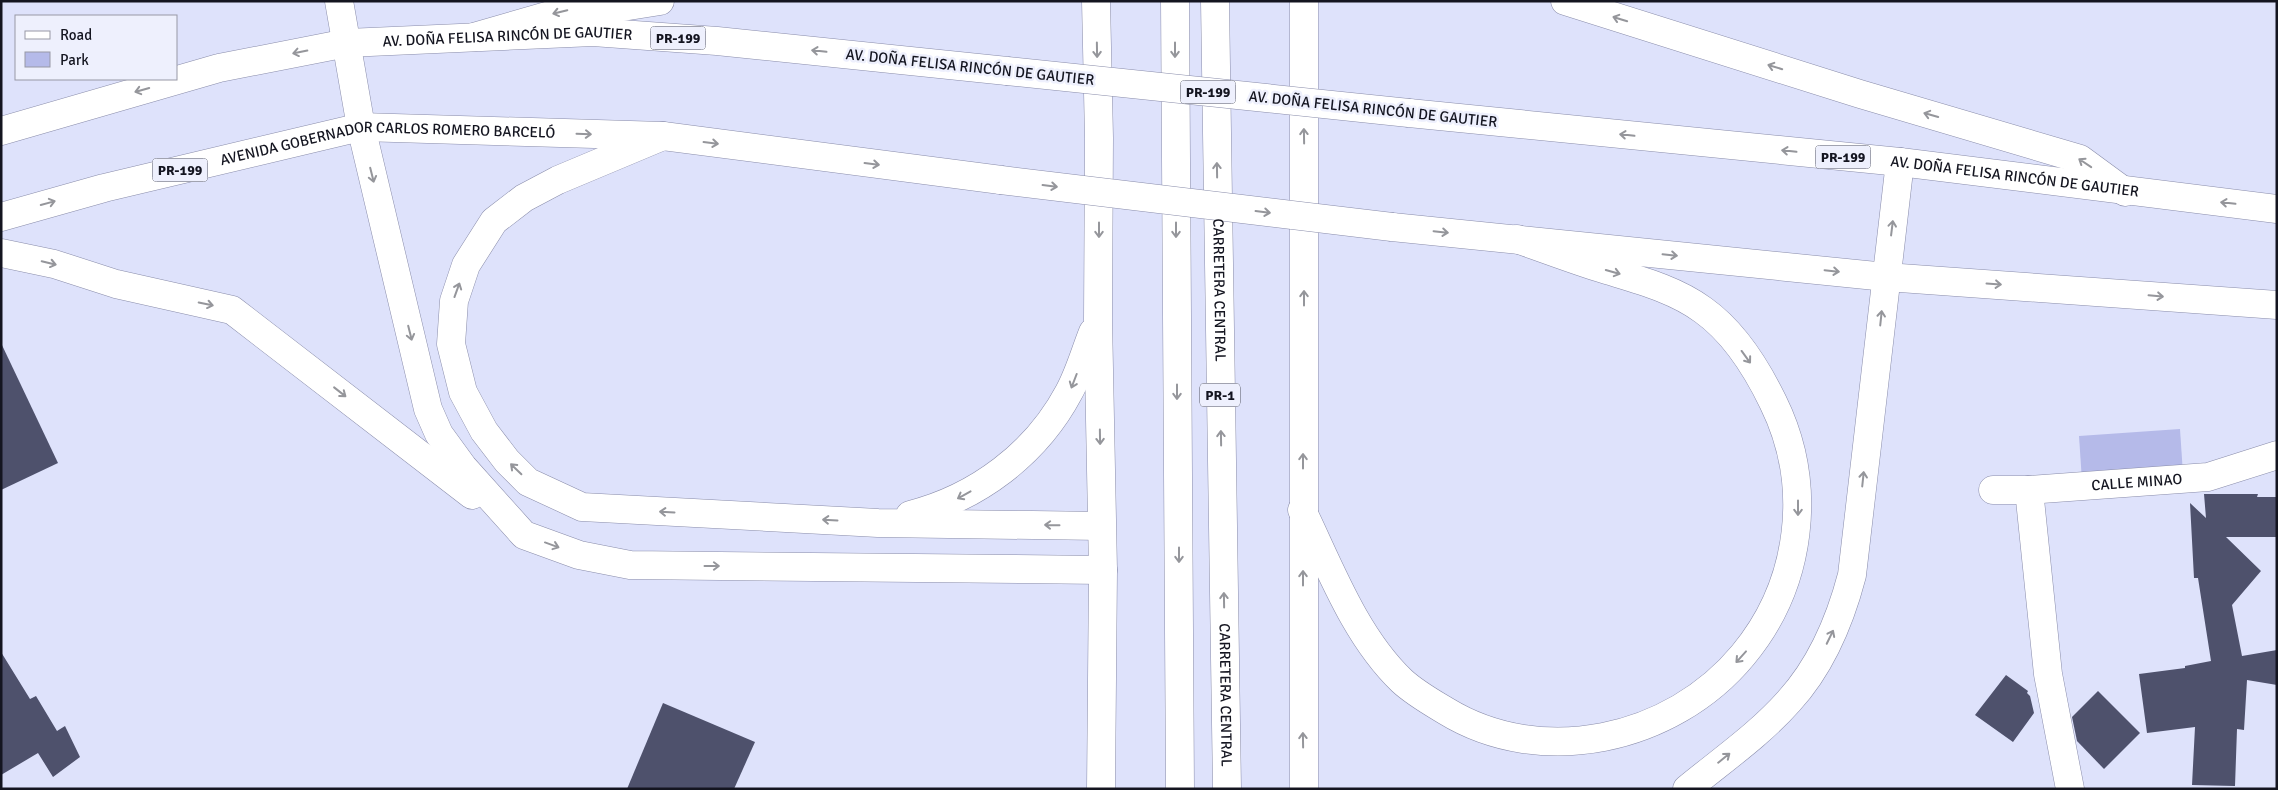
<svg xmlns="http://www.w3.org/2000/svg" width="2278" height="790" font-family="Signika,sans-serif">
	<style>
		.green { fill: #b5bae9 }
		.building { fill: #4e516c }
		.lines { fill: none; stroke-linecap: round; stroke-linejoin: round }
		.minor-casing { stroke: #898caa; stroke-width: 29 }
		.major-casing { stroke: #898caa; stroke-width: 29 }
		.highway-casing { stroke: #898caa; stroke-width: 29 }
		.minor { stroke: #fff; stroke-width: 28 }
		.major { stroke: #fff; stroke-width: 28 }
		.highway { stroke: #fff; stroke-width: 28 }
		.major-bridge-casing { stroke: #898caa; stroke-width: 29; stroke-linecap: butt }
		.major-bridge { stroke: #fff; stroke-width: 28 }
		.oneway { stroke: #95969b }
		.labels { text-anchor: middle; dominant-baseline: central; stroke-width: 5; stroke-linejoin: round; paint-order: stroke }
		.shield { fill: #eef0fd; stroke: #555762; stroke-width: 1 }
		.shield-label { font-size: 14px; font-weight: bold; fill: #141520 }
		.street-label { font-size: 15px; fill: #141520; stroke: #eef0fd }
	</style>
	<rect width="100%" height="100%" fill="#dee2fb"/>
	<polygon class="green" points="2180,429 2183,474 2082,481 2079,436"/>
	<g class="building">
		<polygon points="1,343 58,463 1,490"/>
		<polygon points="2204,494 2258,494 2257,497 2277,497 2277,537 2226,537 2261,571 2232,605 2242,656 2277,650 2277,685 2247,680 2244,730 2237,729 2235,786 2192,785 2195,727 2147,733 2139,674 2185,668 2185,666 2211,661 2198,578 2194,578 2190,503 2206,518"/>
		<polygon points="1,652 30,699 36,696 57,731 65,726 80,757 53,777 38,753 1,775"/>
		<polygon points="2006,675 2028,691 2027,693 2030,696 2034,713 2013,742 1975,715"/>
		<polygon points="2098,691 2140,733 2104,769 2077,741 2072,717"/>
		<polygon points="663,703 755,742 734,789 627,789"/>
	</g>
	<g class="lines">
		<g class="minor-casing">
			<g id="minor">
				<polyline points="339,1 361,127"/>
				<path id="s1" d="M 1993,490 L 2029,490 L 2208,477 L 2277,455"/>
				<polyline points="2029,490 2048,674 2070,789"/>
			</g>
		</g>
		<g class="major-casing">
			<g id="major">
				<path id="s2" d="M 1409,113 L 1900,162 L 2277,209"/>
				<path id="s3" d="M 1,131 L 219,68 L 347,43 L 593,32 L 717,41 L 1007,71"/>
				<path id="s4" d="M 1,217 L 104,188 L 361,127 L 663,136 L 1001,180"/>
				<polyline points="1392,227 1886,277 2277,305"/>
			</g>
		</g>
		<g class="highway-casing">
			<g id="highway">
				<polyline points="1096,1 1099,138 1098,319 1103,570 1101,789"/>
				<polyline points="1175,1 1180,789"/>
				<path id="s5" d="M 1215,1 L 1227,789"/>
				<polyline points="1304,1 1304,789"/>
				<polyline points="1565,1 1860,94 2080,159 2125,192"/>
				<polyline points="474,37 564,11 616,8 660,1"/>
				<polyline points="361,127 428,409 439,434 463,467 524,535 579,555 630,565 1103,570"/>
				<polyline points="663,136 558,180 524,198 494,221 466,265 454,301 451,344 463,392 484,431 507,461 528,482 582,507 878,523 1101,526"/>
				<polyline points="1,253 54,264 116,284 232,310 472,495"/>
				<path d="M 1302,510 C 1330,568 1355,636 1402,681 C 1415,693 1431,702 1446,711 C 1541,769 1672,741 1743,655 C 1802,584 1814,485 1773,402 C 1757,369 1734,332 1703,310 C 1673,288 1635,279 1600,268 C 1572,259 1545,249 1517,239"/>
				<path d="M 910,515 C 977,498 1036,454 1069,392 C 1079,374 1085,352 1093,332"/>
				<path d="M 1687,789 C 1721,761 1760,734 1789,701 C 1821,666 1840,621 1852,575 L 1900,162"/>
			</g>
		</g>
		<use href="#minor" class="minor"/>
		<use href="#major" class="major"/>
		<use href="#highway" class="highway"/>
		<g class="major-bridge-casing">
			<g id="major-bridge">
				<polyline points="1007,71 1409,113"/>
				<polyline points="1001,180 1392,227"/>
			</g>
		</g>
		<use href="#major-bridge" class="major-bridge"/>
	</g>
	<defs><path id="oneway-shaft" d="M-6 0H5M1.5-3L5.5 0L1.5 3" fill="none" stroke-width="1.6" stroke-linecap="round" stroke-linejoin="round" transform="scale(1.25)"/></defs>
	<g class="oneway">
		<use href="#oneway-shaft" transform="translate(560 12) rotate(167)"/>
		<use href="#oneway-shaft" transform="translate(1620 19) rotate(-163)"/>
		<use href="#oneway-shaft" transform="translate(1097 50) rotate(89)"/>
		<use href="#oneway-shaft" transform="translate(1175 50) rotate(90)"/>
		<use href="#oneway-shaft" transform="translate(819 51) rotate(-174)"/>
		<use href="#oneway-shaft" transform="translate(300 52) rotate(169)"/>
		<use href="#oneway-shaft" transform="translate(1775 67) rotate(-163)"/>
		<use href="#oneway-shaft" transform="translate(142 90) rotate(164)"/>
		<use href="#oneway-shaft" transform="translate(1931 115) rotate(-164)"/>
		<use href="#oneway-shaft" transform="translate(584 134) rotate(2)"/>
		<use href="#oneway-shaft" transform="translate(1627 135) rotate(-174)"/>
		<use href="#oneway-shaft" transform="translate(1304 136) rotate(-91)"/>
		<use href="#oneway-shaft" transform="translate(711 143) rotate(7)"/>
		<use href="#oneway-shaft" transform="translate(1789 151) rotate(-174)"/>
		<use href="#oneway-shaft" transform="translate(2085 163) rotate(-146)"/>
		<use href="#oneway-shaft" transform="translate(872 164) rotate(7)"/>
		<use href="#oneway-shaft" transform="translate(1217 170) rotate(-91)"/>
		<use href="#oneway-shaft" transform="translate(372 175) rotate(76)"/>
		<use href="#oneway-shaft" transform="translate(1050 186) rotate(7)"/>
		<use href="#oneway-shaft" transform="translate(48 203) rotate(-15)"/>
		<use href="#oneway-shaft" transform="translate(2228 203) rotate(-174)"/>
		<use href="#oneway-shaft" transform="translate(1263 212) rotate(7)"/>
		<use href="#oneway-shaft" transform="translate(1892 228) rotate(-83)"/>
		<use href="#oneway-shaft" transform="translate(1099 230) rotate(90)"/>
		<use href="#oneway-shaft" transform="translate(1176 230) rotate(90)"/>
		<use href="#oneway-shaft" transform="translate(1441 232) rotate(6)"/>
		<use href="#oneway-shaft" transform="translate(1670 255) rotate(6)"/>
		<use href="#oneway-shaft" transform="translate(49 263) rotate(13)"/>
		<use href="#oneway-shaft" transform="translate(1832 271) rotate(6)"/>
		<use href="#oneway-shaft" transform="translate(1613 272) rotate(16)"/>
		<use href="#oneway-shaft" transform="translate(1994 284) rotate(4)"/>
		<use href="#oneway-shaft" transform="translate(457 290) rotate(-70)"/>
		<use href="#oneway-shaft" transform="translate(2156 296) rotate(5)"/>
		<use href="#oneway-shaft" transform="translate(1304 298) rotate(-90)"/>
		<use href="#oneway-shaft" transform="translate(206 304) rotate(12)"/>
		<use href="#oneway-shaft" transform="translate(1881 318) rotate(-84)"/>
		<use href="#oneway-shaft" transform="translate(410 333) rotate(76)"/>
		<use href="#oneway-shaft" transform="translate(1746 357) rotate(54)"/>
		<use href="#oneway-shaft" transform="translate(1074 381) rotate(111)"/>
		<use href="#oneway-shaft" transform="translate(340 392) rotate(38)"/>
		<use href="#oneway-shaft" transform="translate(1177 392) rotate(90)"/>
		<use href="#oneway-shaft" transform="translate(1100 437) rotate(89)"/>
		<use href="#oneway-shaft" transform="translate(1221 438) rotate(-91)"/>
		<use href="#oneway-shaft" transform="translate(1303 461) rotate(-90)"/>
		<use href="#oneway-shaft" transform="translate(516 469) rotate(-136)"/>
		<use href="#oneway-shaft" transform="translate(1863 479) rotate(-84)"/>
		<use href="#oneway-shaft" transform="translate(964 495) rotate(151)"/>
		<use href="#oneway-shaft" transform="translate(1798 508) rotate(90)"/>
		<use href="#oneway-shaft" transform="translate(667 512) rotate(-177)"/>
		<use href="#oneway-shaft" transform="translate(830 520) rotate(-177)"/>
		<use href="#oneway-shaft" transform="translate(1052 525) rotate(-179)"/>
		<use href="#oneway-shaft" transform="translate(552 545) rotate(20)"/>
		<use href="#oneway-shaft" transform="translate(1179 555) rotate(90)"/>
		<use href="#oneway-shaft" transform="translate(712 566)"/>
		<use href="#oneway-shaft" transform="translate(1303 578) rotate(-90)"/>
		<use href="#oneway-shaft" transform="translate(1224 600) rotate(-91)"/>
		<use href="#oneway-shaft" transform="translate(1830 637) rotate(-64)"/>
		<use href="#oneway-shaft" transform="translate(1741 657) rotate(132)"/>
		<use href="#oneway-shaft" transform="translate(1303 740) rotate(-91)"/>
		<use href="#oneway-shaft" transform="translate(1724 758) rotate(-39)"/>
	</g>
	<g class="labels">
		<g class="shield">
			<rect x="650.5" y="26.5" width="55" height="23" rx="4"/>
			<rect x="1180.5" y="80.5" width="55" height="23" rx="4"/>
			<rect x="1815.5" y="145.5" width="55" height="23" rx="4"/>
			<rect x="152.5" y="158.5" width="55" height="23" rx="4"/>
			<rect x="1200" y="383.5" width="40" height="23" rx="4"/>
		</g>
		<g class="shield-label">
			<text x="678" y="38">PR-199</text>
			<text x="1208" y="92">PR-199</text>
			<text x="1843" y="157">PR-199</text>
			<text x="180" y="170">PR-199</text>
			<text x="1220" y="395">PR-1</text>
		</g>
		<g class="street-label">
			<text stroke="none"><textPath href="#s3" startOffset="518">AV. DOÑA FELISA RINCÓN DE GAUTIER</textPath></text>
			<text transform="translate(970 67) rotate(6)">AV. DOÑA FELISA RINCÓN DE GAUTIER</text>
			<text transform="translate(1373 109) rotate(6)">AV. DOÑA FELISA RINCÓN DE GAUTIER</text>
			<text stroke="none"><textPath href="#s4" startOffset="396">AVENIDA GOBERNADOR CARLOS ROMERO BARCELÓ</textPath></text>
			<text stroke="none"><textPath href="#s2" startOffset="609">AV. DOÑA FELISA RINCÓN DE GAUTIER</textPath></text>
			<text stroke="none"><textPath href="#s5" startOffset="289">CARRETERA CENTRAL</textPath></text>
			<text stroke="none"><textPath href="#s1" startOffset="144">CALLE MINAO</textPath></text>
			<text stroke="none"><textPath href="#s5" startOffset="694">CARRETERA CENTRAL</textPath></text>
		</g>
	</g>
	<rect width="2278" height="790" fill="none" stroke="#141520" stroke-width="5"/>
	<rect x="15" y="15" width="162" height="65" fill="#eef0fd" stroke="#9798a5"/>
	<rect x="25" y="31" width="25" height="8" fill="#ffffff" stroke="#9798a5"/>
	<text x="60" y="40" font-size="15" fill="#141520">Road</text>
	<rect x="25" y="52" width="25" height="15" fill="#b5bae9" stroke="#9798a5"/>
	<text x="60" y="65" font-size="15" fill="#141520">Park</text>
</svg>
